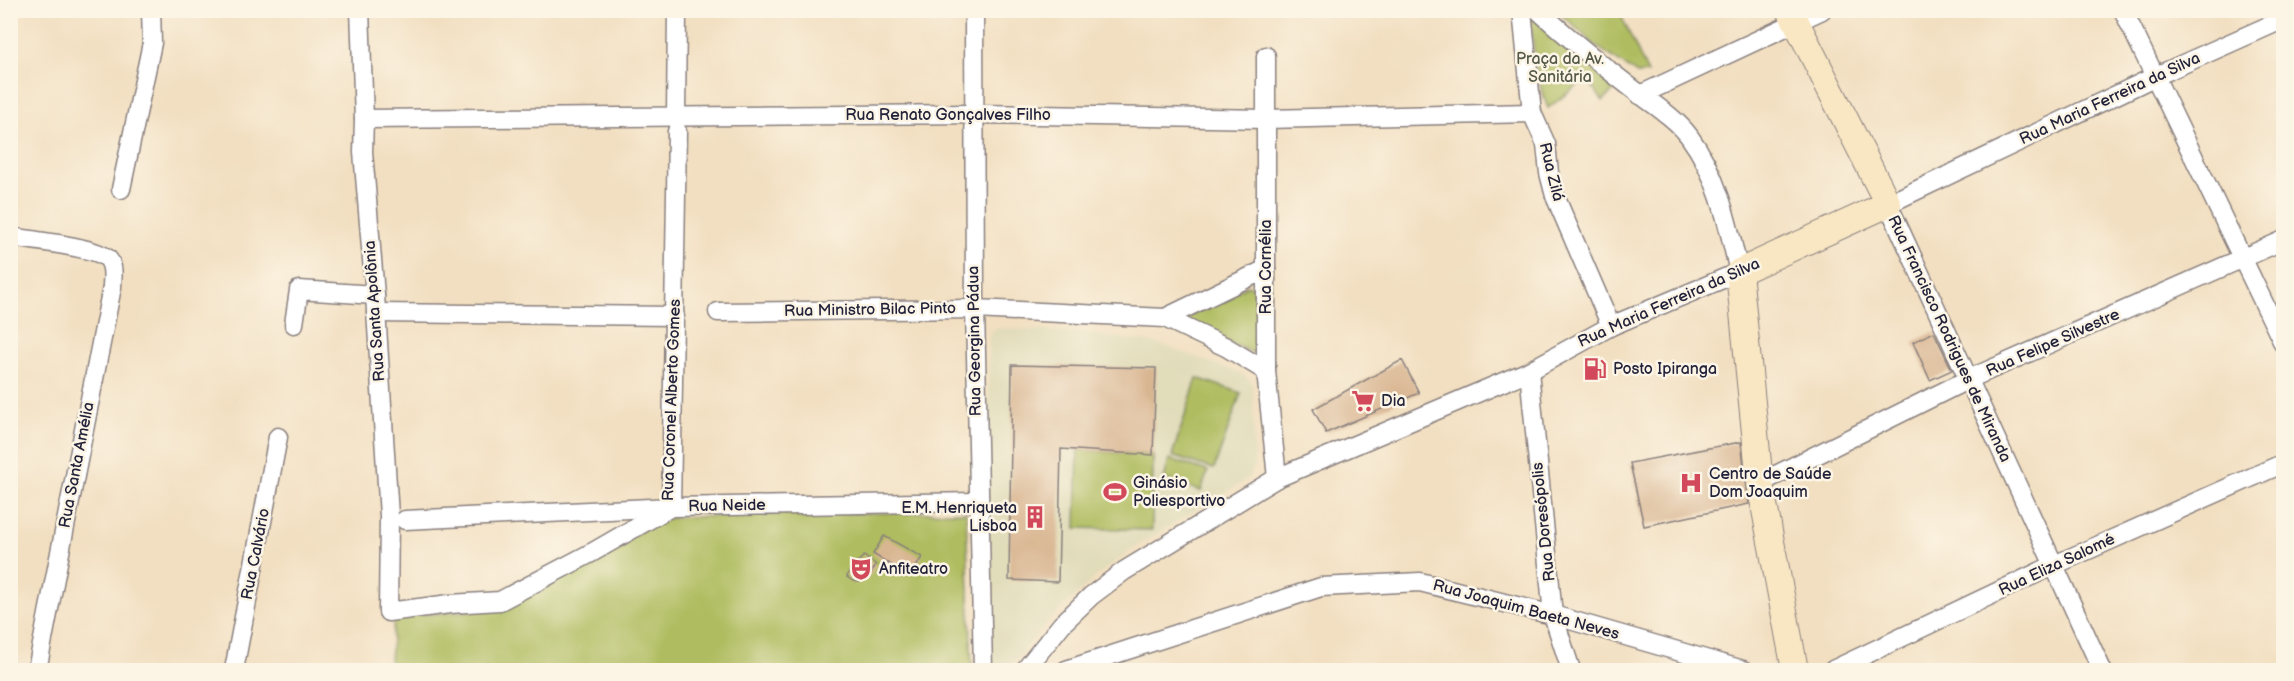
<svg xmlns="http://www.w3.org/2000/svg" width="2294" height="681" font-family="'Balsamiq Sans',sans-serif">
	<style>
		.built { fill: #e1dcba }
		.green { fill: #afbc5f; stroke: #686f4d; stroke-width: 1.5 }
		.building { fill: #d9b692 }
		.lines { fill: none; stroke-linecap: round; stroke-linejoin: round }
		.street-casing { stroke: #8a807e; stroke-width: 21 }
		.secondary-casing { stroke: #8a807e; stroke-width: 28 }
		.street { stroke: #fff; stroke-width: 18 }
		.secondary { stroke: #f9e7c3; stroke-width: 26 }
		.labels { text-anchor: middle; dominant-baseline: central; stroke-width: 5; stroke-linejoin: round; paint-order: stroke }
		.park-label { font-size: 16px; fill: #535848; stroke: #fcf5e5 }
		.street-label { font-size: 16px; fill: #22223b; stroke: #fcf5e5 }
		.poi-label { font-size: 16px; fill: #22223b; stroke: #fcf5e5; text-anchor: start }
	</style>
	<rect width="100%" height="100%" fill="#fcf5e5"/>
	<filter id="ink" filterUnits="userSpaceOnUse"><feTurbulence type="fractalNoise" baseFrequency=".0167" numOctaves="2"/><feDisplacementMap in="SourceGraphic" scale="12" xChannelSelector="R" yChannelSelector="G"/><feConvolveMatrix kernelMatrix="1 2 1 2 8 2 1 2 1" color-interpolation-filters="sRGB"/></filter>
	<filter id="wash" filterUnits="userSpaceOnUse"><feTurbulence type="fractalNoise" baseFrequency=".008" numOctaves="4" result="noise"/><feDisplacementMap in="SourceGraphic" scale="24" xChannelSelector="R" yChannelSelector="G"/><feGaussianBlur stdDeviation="1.35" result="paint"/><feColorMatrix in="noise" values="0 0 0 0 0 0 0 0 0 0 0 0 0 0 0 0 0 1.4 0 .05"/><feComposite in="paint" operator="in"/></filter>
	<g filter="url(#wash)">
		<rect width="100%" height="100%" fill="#f2dfc1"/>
		<polygon class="built" points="996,328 1084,333 1156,343 1240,373 1249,379 1253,387 1254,467 1249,478 1135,547 1100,573 1048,621 1007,670 988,670 987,646 989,338 991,332"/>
		<g class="green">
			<polygon points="1570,11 1619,11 1648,73 1637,74 1596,46 1562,15"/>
			<path d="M 1531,16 L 1537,16 L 1620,85 L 1603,101 L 1586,79 L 1548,108 C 1535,78 1533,48 1531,16 Z"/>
			<polygon points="1246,286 1253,286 1255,293 1258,343 1257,351 1253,353 1180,321"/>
			<polygon points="1197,378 1241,393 1214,469 1172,456"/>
			<polygon points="1078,450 1153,455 1152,530 1076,528"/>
			<polygon points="1169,459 1208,471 1201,491 1164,479"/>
			<polygon points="966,512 972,670 389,670 394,617 492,609 665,518 780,514"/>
		</g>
		<g id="blocks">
			<g class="building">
				<polygon points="1934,332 1952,370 1930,380 1913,342"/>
				<polygon points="1402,360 1419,393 1326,433 1313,409"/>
				<polygon points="1012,365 1156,368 1153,455 1061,449 1058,582 1009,580"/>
				<polygon points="1741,442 1749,504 1644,526 1630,463"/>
				<polygon points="884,536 922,557 912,574 897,565 896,568 873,554"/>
				<polygon points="864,556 876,565 867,579 860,582 853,581 847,577 851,568"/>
			</g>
		</g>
	</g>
	<g filter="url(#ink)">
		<use href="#blocks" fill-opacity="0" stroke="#8a807e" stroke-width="1.5"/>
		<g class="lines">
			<g class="street-casing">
				<g id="street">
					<polyline points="360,10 364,119 363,152 375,295 389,516 388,612 450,604 500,601 593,552 671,507 677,131"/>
					<polyline points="974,10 975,309 983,670"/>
					<polyline points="1522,10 1532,113 1546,144 1549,173 1555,196 1611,326"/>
					<polyline points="2123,10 2284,345"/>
					<polyline points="1266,56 1266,371 1277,478"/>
					<polyline points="1640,95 1822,10"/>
					<polyline points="676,116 677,10"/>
					<polyline points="364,119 974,114 1266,119 1532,113"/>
					<polyline points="121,189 152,43 151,10"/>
					<path d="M 10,237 C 29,240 97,247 108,259 C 115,267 112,279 112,287 L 37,670"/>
					<polyline points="718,312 975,309 1165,318 1226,347 1266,371"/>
					<polyline points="376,313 675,316"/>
					<polyline points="1165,318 1266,269"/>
					<polyline points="294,324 299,290 375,295"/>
					<polyline points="1529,371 1553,615 1571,670"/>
					<polyline points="1760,483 1969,379 2284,240"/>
					<polyline points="405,520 671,507 977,502"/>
					<polyline points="234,670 278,437"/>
					<path d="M 1025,670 L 1062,624 L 1091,596 L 1124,571 L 1277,478 L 1529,371 L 1611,326 L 1739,272 C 1728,224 1718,175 1689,136 C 1673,115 1649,102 1629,86 C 1598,62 1567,37 1538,10"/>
					<polyline points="1066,670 1321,587 1420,582 1553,615 1743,670"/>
					<polyline points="1833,670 2052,566 2284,463"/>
					<polyline points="2102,670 1888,204 2156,76 2284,19"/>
				</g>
			</g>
			<g class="secondary-casing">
				<polyline id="secondary" points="1790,10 1888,204 1739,272 1760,483 1795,670"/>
			</g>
			<use href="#street" class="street"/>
			<use href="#secondary" class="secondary"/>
		</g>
	</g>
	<defs>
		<g id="fuel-bare" transform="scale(1.8)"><path d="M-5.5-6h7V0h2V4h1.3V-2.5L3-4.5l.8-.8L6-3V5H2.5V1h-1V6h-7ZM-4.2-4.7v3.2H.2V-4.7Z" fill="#d1495b" stroke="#fcf5e5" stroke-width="2.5" paint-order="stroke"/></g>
		<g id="supermarket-bare" transform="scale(1.8)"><path d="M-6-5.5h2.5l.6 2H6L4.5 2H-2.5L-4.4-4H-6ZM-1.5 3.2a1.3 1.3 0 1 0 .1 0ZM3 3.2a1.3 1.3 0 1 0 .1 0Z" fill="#d1495b" stroke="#fcf5e5" stroke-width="2.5" paint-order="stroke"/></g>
		<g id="hospital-bare" transform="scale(1.8)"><path d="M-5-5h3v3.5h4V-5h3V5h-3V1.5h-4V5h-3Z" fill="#d1495b" stroke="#fcf5e5" stroke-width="2.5" paint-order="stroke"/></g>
		<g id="stadium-bare" transform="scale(1.8)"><path d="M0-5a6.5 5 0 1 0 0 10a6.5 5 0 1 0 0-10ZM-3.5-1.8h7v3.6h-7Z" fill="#d1495b" stroke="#fcf5e5" stroke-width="2.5" paint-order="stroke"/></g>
		<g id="building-bare" transform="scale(1.8)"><path d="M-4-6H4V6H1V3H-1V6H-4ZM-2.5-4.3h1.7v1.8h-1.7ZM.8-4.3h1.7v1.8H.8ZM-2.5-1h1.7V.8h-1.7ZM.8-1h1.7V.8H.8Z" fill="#d1495b" stroke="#fcf5e5" stroke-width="2.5" paint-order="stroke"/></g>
		<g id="theatre-bare" transform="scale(1.8)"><path d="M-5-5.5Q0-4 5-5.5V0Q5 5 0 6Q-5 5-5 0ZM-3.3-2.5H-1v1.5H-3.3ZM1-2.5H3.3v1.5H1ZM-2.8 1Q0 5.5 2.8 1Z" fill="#d1495b" stroke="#fcf5e5" stroke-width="2.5" paint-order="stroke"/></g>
	</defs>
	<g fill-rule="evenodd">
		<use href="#fuel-bare" x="1595" y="369"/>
		<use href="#supermarket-bare" x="1363" y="401"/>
		<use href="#hospital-bare" x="1691" y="483"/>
		<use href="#stadium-bare" x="1115" y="492"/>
		<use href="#building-bare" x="1035" y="517"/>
		<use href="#theatre-bare" x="861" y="569"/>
	</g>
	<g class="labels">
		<g class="park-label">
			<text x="1560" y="59">Praça da Av.<tspan x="1560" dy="18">Sanitária</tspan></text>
		</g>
		<g class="street-label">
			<text transform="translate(2110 99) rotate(-25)">Rua Maria Ferreira da Silva</text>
			<text x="948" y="115">Rua Renato Gonçalves Filho</text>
			<text transform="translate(1551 172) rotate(76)">Rua Zilá</text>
			<text transform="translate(1266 267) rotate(-90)">Rua Cornélia</text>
			<text transform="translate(1669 303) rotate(-24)">Rua Maria Ferreira da Silva</text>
			<text transform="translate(870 310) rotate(-1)">Rua Ministro Bilac Pinto</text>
			<text transform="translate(375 311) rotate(-94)">Rua Santa Apolônia</text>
			<text transform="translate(1949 339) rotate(65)">Rua Francisco Rodrigues de Miranda</text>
			<text transform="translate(975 341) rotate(-91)">Rua Georgina Pádua</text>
			<text transform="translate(2053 343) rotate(-24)">Rua Felipe Silvestre</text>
			<text transform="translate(672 400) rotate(-88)">Rua Coronel Alberto Gomes</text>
			<text transform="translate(77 465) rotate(-79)">Rua Santa Amélia</text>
			<text transform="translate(727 506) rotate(-1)">Rua Neide</text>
			<text transform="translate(1544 522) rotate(-96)">Rua Doresópolis</text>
			<text transform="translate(256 554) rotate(-79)">Rua Calvário</text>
			<text transform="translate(2057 565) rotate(-25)">Rua Eliza Salomé</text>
			<text transform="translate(1526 610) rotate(15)">Rua Joaquim Baeta Neves</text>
		</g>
		<g class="poi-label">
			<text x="1613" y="369">Posto Ipiranga</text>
			<text x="1381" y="401">Dia</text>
			<text x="1709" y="474">Centro de Saúde<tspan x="1709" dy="18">Dom Joaquim</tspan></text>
			<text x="1133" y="483">Ginásio<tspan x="1133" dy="18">Poliesportivo</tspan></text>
			<text x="1017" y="508" text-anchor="end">E.M. Henriqueta<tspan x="1017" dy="18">Lisboa</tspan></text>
			<text x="879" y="569">Anfiteatro</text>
		</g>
	</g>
	<rect width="2294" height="681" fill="none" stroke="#fcf5e5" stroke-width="36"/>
</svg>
